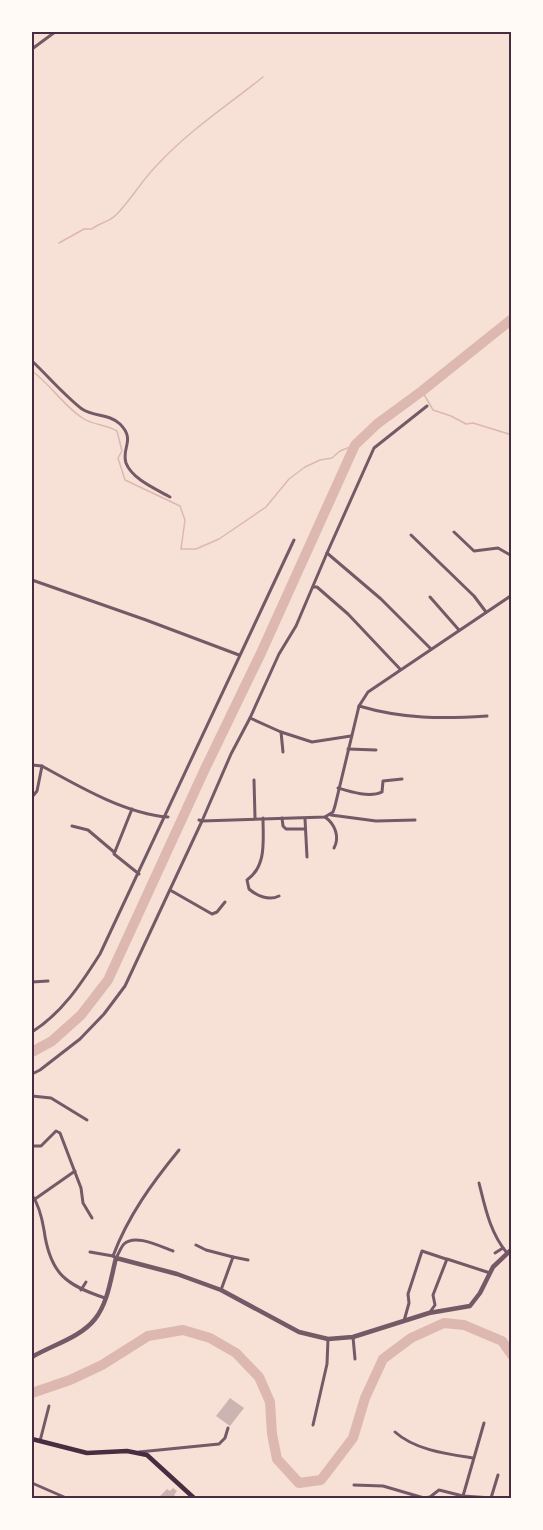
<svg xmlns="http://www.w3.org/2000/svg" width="543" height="1530" font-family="Quicksand,sans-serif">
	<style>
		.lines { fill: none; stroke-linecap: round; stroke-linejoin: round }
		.stream { stroke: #dcb8b0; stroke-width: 1.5 }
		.river { stroke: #dcb8b0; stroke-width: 10 }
		.building { fill: #ccb4b1 }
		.minor { stroke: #755966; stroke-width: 3 }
		.tertiary { stroke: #755966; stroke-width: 4.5 }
		.secondary { stroke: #4a2c40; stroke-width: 4.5 }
		.neatline { fill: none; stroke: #4a2c40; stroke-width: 2 }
	</style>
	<rect width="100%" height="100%" fill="#f7e1d7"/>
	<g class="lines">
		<g class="stream">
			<path d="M 59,243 L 84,229 L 92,229 C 99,223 109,222 116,215 C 132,199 143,178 160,162 C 190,130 228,105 263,77"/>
			<path d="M 32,371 C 51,385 64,406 81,417 C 91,425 105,424 117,431 L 122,451 L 118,458 L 125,480 L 180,506 L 185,520 L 181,549 L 196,549 L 219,539 L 266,507 L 289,479 L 305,467 L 320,460 L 332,458 L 340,451 L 355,445"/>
			<polyline points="422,391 433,410 451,416 466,424 473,423 512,435"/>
		</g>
		<g class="river">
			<polyline points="32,1052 52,1041 81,1015 108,980 204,771 261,653 355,445 377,424 422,391 512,319"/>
			<polyline points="32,1393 70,1380 102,1365 148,1336 183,1330 210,1338 236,1353 259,1377 270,1402 272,1434 277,1459 299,1483 321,1480 353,1438 365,1398 383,1359 411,1338 444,1323 464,1325 502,1341 512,1355"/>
		</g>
	</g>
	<g class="building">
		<polygon points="230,1398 244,1408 230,1426 216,1416"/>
		<polygon points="173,1488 177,1491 174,1495 178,1498 158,1498 167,1489 170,1491"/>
	</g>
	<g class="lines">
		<g class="minor">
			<polyline points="32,49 55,32"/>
			<path d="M 32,361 C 48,376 64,395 82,409 C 94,417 110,414 120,424 C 136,440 121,448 126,463 C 132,479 156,489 170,497"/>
			<polyline points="454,532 474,551 498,548 512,556"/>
			<polyline points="411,535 474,596 486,612"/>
			<polyline points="327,553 381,599 431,649"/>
			<polyline points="32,580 146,620 239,655"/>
			<polyline points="313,587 317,587 348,614 400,669"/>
			<polyline points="430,597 459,630"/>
			<path d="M 359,706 C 403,719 442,719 487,716"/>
			<polyline points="250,718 279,654 296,626 327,553 374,448 427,406"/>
			<polyline points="281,732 283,752"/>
			<polyline points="348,749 376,750"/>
			<path d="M 32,765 L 42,766 C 78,786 126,814 168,817"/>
			<polyline points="254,780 255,818"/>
			<path d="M 338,788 C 351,792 370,798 382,792 L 383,781 L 402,779"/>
			<polyline points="32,797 37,791 42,766"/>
			<polyline points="132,809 114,854 139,874"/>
			<polyline points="331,815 376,821 415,820"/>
			<path d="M 325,817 C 335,824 340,837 334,848"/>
			<path d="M 263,818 C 263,840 267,866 247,880 L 249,889 C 257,896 269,901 279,896"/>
			<polyline points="282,818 283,826 286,829 305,829"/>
			<polyline points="305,819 307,857"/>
			<polyline points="199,820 202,821 231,754 250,718 281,732 312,742 351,736"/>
			<polyline points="72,826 88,830 114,852"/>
			<polyline points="170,890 212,914 217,912 225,902"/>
			<polyline points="32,982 48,981"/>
			<path d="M 32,1032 C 62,1013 81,984 100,954 L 294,540"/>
			<polyline points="32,1074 40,1070 80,1039 104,1014 125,986 202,821 325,817 333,812 335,806 359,706 368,692 512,595"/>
			<polyline points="32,1096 51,1098 87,1120"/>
			<polyline points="32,1146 41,1146 56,1131 60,1133 81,1188 83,1203 92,1218"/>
			<polyline points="512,1177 512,1185"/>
			<path d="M 479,1183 C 485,1207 490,1233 507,1253"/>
			<path d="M 32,1195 C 39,1205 42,1218 44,1230 C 50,1274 66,1285 105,1298"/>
			<polyline points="35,1199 75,1171"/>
			<polyline points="196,1245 206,1250 233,1257 221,1290"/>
			<polyline points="90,1252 113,1256"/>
			<polyline points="495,1253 503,1248"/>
			<polyline points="233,1257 248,1260"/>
			<path d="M 116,1258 L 113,1256 C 128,1216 152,1183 179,1150"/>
			<path d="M 116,1258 C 119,1253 121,1247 124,1244 C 135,1233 161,1247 173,1251"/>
			<polyline points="81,1290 86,1282"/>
			<polyline points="430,1312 435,1305 433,1295 447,1259 490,1273"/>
			<polyline points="404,1321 409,1303 408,1294 422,1251 446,1259"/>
			<polyline points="353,1337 355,1359"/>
			<polyline points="313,1425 327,1364 328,1339"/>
			<path d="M 395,1432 C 415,1450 447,1454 473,1458"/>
			<polyline points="40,1441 49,1406"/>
			<polyline points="139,1452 219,1444 225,1438 228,1428"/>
			<polyline points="32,1483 64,1497"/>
			<polyline points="354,1485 383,1486 424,1498 430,1497 439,1490 463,1496 492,1498"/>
			<polyline points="463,1496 484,1423"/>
			<polyline points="491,1498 498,1475"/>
		</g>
		<path class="tertiary" d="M 32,1357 C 52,1345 80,1338 95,1319 C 108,1303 111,1277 116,1258 L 177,1274 L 221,1290 L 299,1332 L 328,1339 L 353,1337 L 429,1313 L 470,1306 L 480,1293 L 493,1267 L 512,1249"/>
		<polyline class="secondary" points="32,1439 87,1453 127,1451 147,1455 194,1498"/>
	</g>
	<rect width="543" height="1530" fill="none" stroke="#fffaf5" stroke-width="66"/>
	<rect x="33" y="33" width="477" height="1464" class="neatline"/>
</svg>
